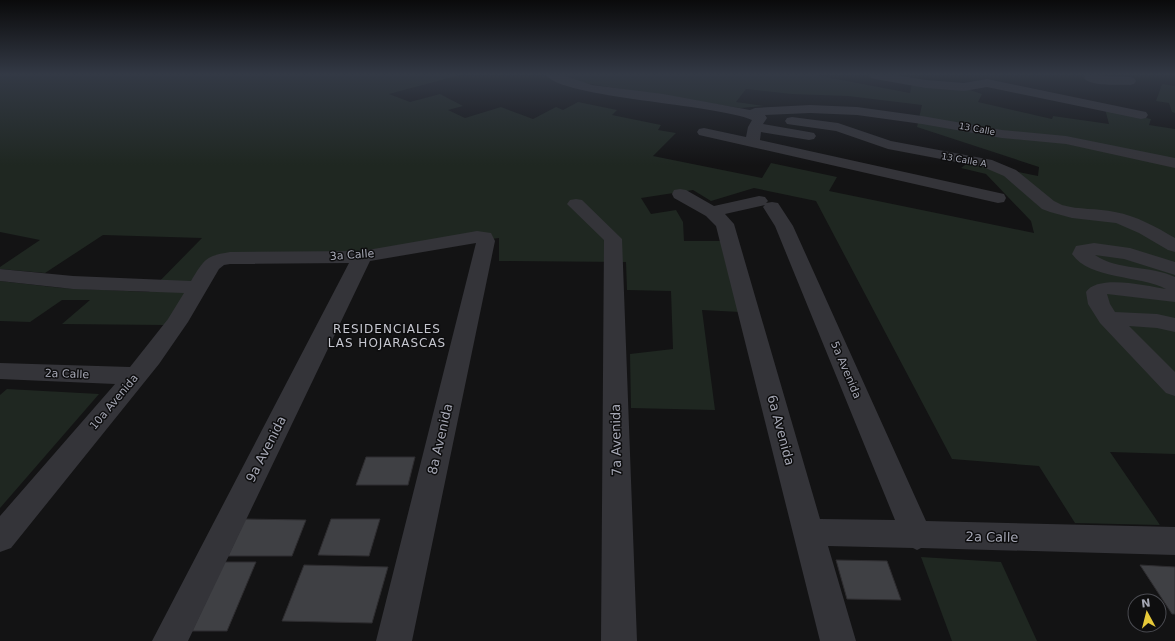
<svg xmlns="http://www.w3.org/2000/svg" width="1175" height="641" font-family="'DejaVu Sans',sans-serif">
	<style>
		.green { fill: #1f2721 }
		.building { fill: #3f4044; stroke: #2e2d30 }
		.lines { fill: none; stroke-linecap: round; stroke-linejoin: round }
		.minor { fill: #343439; fill-rule: evenodd }
		.labels { text-anchor: middle; dominant-baseline: central; stroke-width: 3; stroke-linejoin: round; paint-order: stroke }
		.far-street-label { font-size: 9px; fill: #a5a7b4; stroke: #0e0e0f }
		.street-label { font-size: 11px; fill: #a5a7b4; stroke: #0e0e0f }
		.neighbourhood-label { font-size: 12px; letter-spacing: 1px; fill: #c6c7d0; stroke: #0e0e0f }
		.near-street-label { font-size: 13px; fill: #a5a7b4; stroke: #0e0e0f }
	</style>
	<rect width="100%" height="100%" fill="#131314"/>
	<g class="green">
		<polygon points="0,75 460,75 389,94 410,102 440,94 463,106 448,110 465,118 501,107 533,119 556,107 563,110 578,102 617,110 612,115 661,125 658,130 676,133 653,156 762,178 771,163 837,177 829,191 1034,233 1031,221 986,174 961,168 969,162 1038,176 1039,167 917,127 922,105 848,96 792,94 746,89 736,102 764,106 740,108 584,83 555,75 815,75 910,93 912,83 964,88 982,94 978,102 1052,119 1053,116 1109,124 1105,109 1151,119 1149,125 1175,129 1175,454 1110,452 1160,525 1075,523 1039,466 952,459 816,201 754,188 711,201 693,190 641,198 651,214 676,210 683,222 684,241 721,241 740,312 702,310 715,410 631,408 630,354 673,349 671,291 627,290 626,262 499,261 499,238 385,253 232,252 165,325 62,324 90,300 62,300 30,322 0,321 0,281 62,288 149,292 202,238 103,235 45,273 0,269 0,267 40,240 0,232"/>
		<polygon points="1162,84 1175,86 1175,113 1172,112 1169,103 1156,101"/>
		<polygon points="7,389 99,394 0,508 0,395"/>
		<polygon points="921,557 1001,562 1037,641 952,641"/>
	</g>
	<g class="building">
		<polygon points="366,457 415,457 408,485 356,485"/>
		<polygon points="245,519 306,520 292,556 228,556"/>
		<polygon points="331,519 380,519 369,556 318,555"/>
		<polygon points="836,560 887,561 901,600 847,599"/>
		<polygon points="224,562 256,562 227,631 192,631"/>
		<polygon points="304,565 388,567 372,623 282,621"/>
		<polygon points="1140,565 1175,567 1175,614 1172,614"/>
	</g>
	<g class="lines">
		<g class="minor">
			<path d="M 546,75 L 562,75 L 592,85 L 663,94 L 750,110 L 755,108 L 810,105 L 857,107 L 922,116 L 1002,130 L 1066,136 L 1175,158 L 1175,168 L 1066,144 L 1002,138 L 922,124 L 857,115 L 810,113 L 765,115 L 767,118 L 763,124 L 809,132 L 814,133 L 816,136 L 814,139 L 809,140 L 761,132 L 760,140 L 1004,194 L 1006,198 L 1004,202 L 998,203 L 699,135 L 697,132 L 699,129 L 704,128 L 746,137 L 748,127 L 752,120 C 716,104 562,98 546,75 Z"/>
			<polygon points="869,75 895,75 926,80 964,83 987,79 1141,111 1146,112 1148,115 1146,118 1141,119 987,87 964,91 926,88 875,79 871,78"/>
			<path d="M 1086,75 L 1130,77 L 1134,78 L 1136,81 L 1134,84 L 1130,85 C 1119,84 1091,87 1084,78 Z"/>
			<path d="M 792,117 L 838,123 L 891,141 L 992,160 L 1016,170 L 1054,201 L 1062,205 C 1079,210 1097,208 1115,212 C 1137,216 1156,227 1175,238 L 1175,252 L 1168,250 L 1139,233 L 1116,223 L 1072,218 L 1050,212 L 1042,209 L 1004,176 L 983,167 L 888,149 L 836,131 L 787,124 L 785,121 L 787,118 Z"/>
			<path d="M 680,189 L 686,190 L 714,206 L 759,196 L 765,197 L 768,201 L 766,203 L 772,202 L 778,203 L 793,226 L 926,521 L 1175,527 L 1175,555 L 921,548 L 917,550 L 913,548 L 828,546 L 856,641 L 820,641 L 716,226 L 706,216 L 674,198 L 672,194 L 674,190 ZM 765,205 L 763,207 L 775,226 L 895,520 L 820,519 L 734,224 L 725,214 Z"/>
			<polygon points="576,199 582,200 622,239 637,641 601,641 604,240 567,204 570,200"/>
			<path d="M 477,231 L 491,233 L 495,241 L 412,641 L 376,641 L 476,243 L 370,261 L 188,641 L 152,641 L 349,263 L 230,264 L 224,265 L 219,269 L 188,322 L 159,364 L 11,548 L 0,552 L 0,516 L 115,384 L 0,379 L 0,363 L 130,367 L 168,319 L 184,293 L 73,289 L 0,281 L 0,269 L 73,276 L 191,281 C 204,260 205,256 230,252 L 362,251 Z"/>
			<path d="M 1094,243 L 1130,248 L 1175,262 L 1175,275 L 1124,259 L 1095,255 C 1118,271 1150,265 1175,277 L 1175,302 L 1107,294 L 1110,304 L 1115,312 L 1157,314 L 1175,318 L 1175,332 L 1157,328 L 1129,326 L 1175,372 L 1175,396 L 1166,393 L 1100,323 L 1088,304 L 1086,292 C 1098,274 1147,286 1166,289 C 1140,275 1090,280 1072,254 L 1076,246 Z"/>
		</g>
	</g>
	<linearGradient id="sky" x2="0" y2="1"><stop stop-color="#0a0a0b"/><stop offset="0.45" stop-color="#333945"/><stop offset="1" stop-color="#333945" stop-opacity="0"/></linearGradient>
	<rect width="1175" height="165" fill="url(#sky)"/>
	<g class="labels">
		<g class="far-street-label">
			<text transform="translate(977 129) rotate(10)">13 Calle</text>
			<text transform="translate(964 160) rotate(10)">13 Calle A</text>
		</g>
		<g class="street-label">
			<text transform="translate(352 255) rotate(-4)">3a Calle</text>
			<text transform="translate(846 370) rotate(67)">5a Avenida</text>
			<text transform="translate(67 374) rotate(2)">2a Calle</text>
			<text transform="translate(114 402) rotate(-50)">10a Avenida</text>
		</g>
		<g class="neighbourhood-label">
			<text x="387" y="329">RESIDENCIALES<tspan x="387" dy="14">LAS HOJARASCAS</tspan></text>
		</g>
		<g class="near-street-label">
			<text transform="translate(781 430) rotate(75)">6a Avenida</text>
			<text transform="translate(440 439) rotate(-77)">8a Avenida</text>
			<text transform="translate(616 440) rotate(-91)">7a Avenida</text>
			<text transform="translate(266 449) rotate(-63)">9a Avenida</text>
			<text transform="translate(992 537) rotate(1)">2a Calle</text>
		</g>
	</g>
	<g transform="translate(1147 613) rotate(353)"><circle r="19" fill="#0e0e0f" stroke="#4a4b51"/>
	<path d="M0-3L7 15L0 10L-7 15Z" fill="#e6c939"/>
	<text y="-6" font-size="11" font-weight="bold" text-anchor="middle" fill="#a5a7b4">N</text>
	</g>
</svg>
